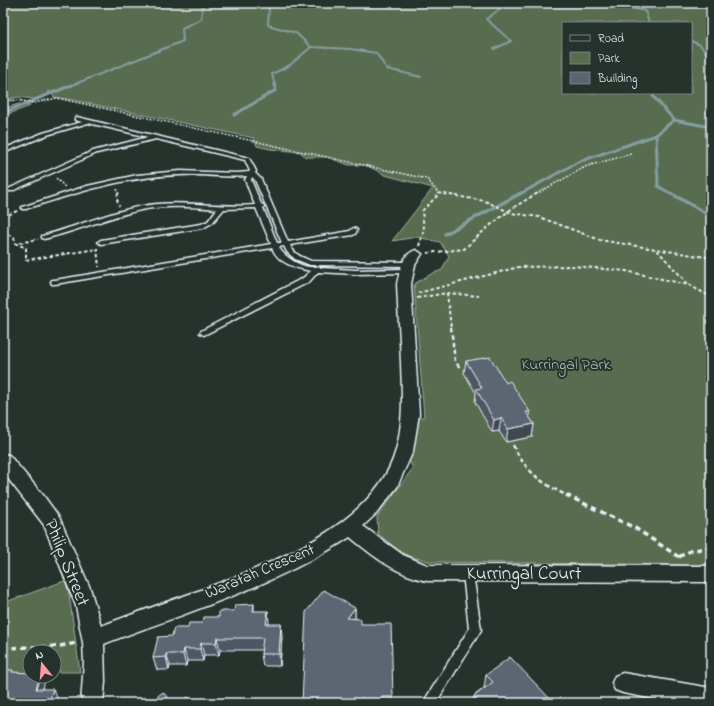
<svg xmlns="http://www.w3.org/2000/svg" width="714" height="706" font-family="'Indie Flower',sans-serif">
	<style>
		.green { fill: #586c4f; stroke: #a0aea4; fill-rule: evenodd }
		.lines { fill: none; stroke-linecap: round; stroke-linejoin: round }
		.stream-far2 { stroke: #859ea2; stroke-width: 2 }
		.stream-far1 { stroke: #859ea2; stroke-width: 3 }
		.stream { stroke: #859ea2; stroke-width: 3.5 }
		.lane-casing { stroke: #e8f1f8; stroke-width: 3 }
		.street-casing { stroke: #e8f1f8; stroke-width: 3 }
		.path-far3 { stroke: #e8f1f8; stroke-width: 1.5; stroke-dasharray: 2 1.5; stroke-linecap: butt }
		.path-far2 { stroke: #e8f1f8; stroke-width: 2; stroke-dasharray: 3.5 2.5; stroke-linecap: butt }
		.path-far1 { stroke: #e8f1f8; stroke-width: 2.5; stroke-dasharray: 4.5 3; stroke-linecap: butt }
		.path { stroke: #e8f1f8; stroke-width: 3.5; stroke-dasharray: 5.5 4; stroke-linecap: butt }
		.lane { fill: #26332d; fill-rule: evenodd }
		.street { fill: #26332d; fill-rule: evenodd }
		.wall { fill: #4e5762; stroke: #e8f1f8 }
		.shaded-wall { fill: #404750; stroke: #e8f1f8 }
		.building { fill: #5b6572; stroke: #e8f1f8 }
		.labels { text-anchor: middle; dominant-baseline: central; stroke-width: 4; stroke-linejoin: round; paint-order: stroke }
		.park-label { font-size: 16px; fill: #aebcb4; stroke: #26332d }
		.street-label { font-size: 16px; fill: #e8f1f8; stroke: #26332d }
		.near-street-label { font-size: 19px; fill: #e8f1f8; stroke: #26332d }
	</style>
	<rect width="100%" height="100%" fill="#26332d"/>
	<filter id="ink" filterUnits="userSpaceOnUse"><feTurbulence type="fractalNoise" baseFrequency=".025" numOctaves="2"/><feDisplacementMap in="SourceGraphic" scale="8" xChannelSelector="R" yChannelSelector="G"/><feConvolveMatrix kernelMatrix="1 2 1 2 8 2 1 2 1" color-interpolation-filters="sRGB"/></filter>
	<g filter="url(#ink)">
		<g class="green">
			<path d="M 3,3 L 711,3 L 711,565 L 431,562 L 405,555 L 378,534 L 377,517 L 413,468 C 403,456 413,431 418,417 L 424,417 L 414,284 L 431,274 L 442,270 L 449,256 L 440,242 L 417,237 L 392,241 L 433,188 L 385,175 L 366,165 L 349,165 L 327,157 L 305,157 L 301,152 L 270,149 L 257,146 L 254,138 L 73,100 L 54,97 L 52,94 L 54,93 L 49,91 L 49,93 L 34,99 L 19,97 L 3,100 ZM 563,23 L 691,23 L 691,93 L 563,93 Z"/>
			<polygon points="20,104 30,106 3,116 3,108"/>
			<polygon points="67,580 80,672 54,672 54,652 30,652 30,673 3,673 3,603"/>
		</g>
		<g class="lines">
			<g class="stream-far2">
				<polyline points="251,3 269,7 268,25 296,33 311,47 290,65 272,74 275,86"/>
				<polyline points="609,3 645,11 649,23"/>
				<polyline points="691,41 700,45 711,59"/>
				<polyline points="311,47 351,49 376,53 387,69 421,77"/>
				<polyline points="494,49 511,41 486,19 503,7 495,3"/>
				<polyline points="70,86 183,41 182,28 201,19 203,3"/>
			</g>
			<g class="stream-far1">
				<polyline points="654,93 653,96 674,120 656,135 658,186 671,194"/>
				<polyline points="3,113 72,85"/>
				<polyline points="234,115 276,90 275,85"/>
				<polyline points="674,120 711,127"/>
				<polyline points="520,194 578,162 656,135"/>
			</g>
			<g class="stream">
				<polyline points="670,193 711,216"/>
				<polyline points="445,234 521,193"/>
			</g>
			<g class="lane-casing">
				<g id="lane">
					<path d="M 77,117 L 249,158 L 256,171 L 255,173 L 261,179 L 288,242 L 350,231 L 352,229 L 354,228 L 357,230 L 355,234 L 353,235 L 290,245 C 294,255 302,257 311,261 L 408,262 L 411,264 L 408,266 L 310,265 L 295,259 L 287,252 L 284,246 L 279,247 C 283,257 304,269 314,267 C 317,267 318,266 320,267 L 321,268 L 356,270 L 406,269 L 410,271 L 406,273 L 356,274 L 318,272 L 309,282 L 204,335 L 200,333 L 201,331 L 303,278 L 311,271 C 296,268 279,264 272,248 L 55,284 L 52,284 L 51,282 L 52,280 L 55,280 L 271,244 L 256,208 L 224,209 L 212,223 L 203,228 L 101,244 L 98,242 L 101,240 L 201,224 L 208,221 L 217,209 C 192,207 166,205 141,210 C 108,217 77,231 44,239 L 42,238 L 42,236 C 80,226 117,208 157,204 C 190,201 222,208 255,205 L 245,180 L 247,176 C 225,178 203,174 180,175 C 127,176 76,193 26,209 L 22,209 L 22,207 L 87,186 L 137,175 L 180,171 L 237,173 L 249,172 L 250,171 L 245,160 L 156,139 L 97,153 L 12,191 L 8,191 L 8,189 L 93,151 L 148,137 L 88,123 L 47,135 L 3,153 L 3,149 L 43,133 L 82,122 L 75,120 L 75,118 ZM 252,177 L 255,180 L 282,243 L 277,243 L 263,208 L 265,206 L 261,204 L 251,180 Z"/>
					<polygon points="468,569 472,570 473,573 481,630 436,703 423,703 469,629 463,573 464,570"/>
				</g>
			</g>
			<g class="street-casing">
				<g id="street">
					<path d="M 416,250 L 422,254 L 415,265 L 411,284 L 419,414 L 413,451 L 397,487 L 376,514 L 363,526 L 403,555 L 427,565 L 711,566 L 711,582 L 427,581 C 396,574 374,557 350,537 C 275,586 187,612 104,644 L 105,682 L 103,703 L 81,703 L 84,662 L 83,643 L 76,606 L 44,525 L 3,472 L 3,454 L 9,455 L 43,495 L 59,517 L 90,588 L 101,626 C 133,614 166,602 198,591 C 265,566 375,527 396,450 C 404,421 402,392 401,363 C 400,337 398,310 397,284 C 400,272 402,254 416,250 Z"/>
					<polygon points="623,673 711,688 711,703 674,703 623,693 615,690 612,683 615,676"/>
				</g>
			</g>
			<g class="path-far3">
				<polyline points="3,101 16,100 34,103 57,98 427,179 439,194"/>
				<polyline points="56,178 65,187"/>
				<polyline points="117,189 119,194"/>
				<polyline points="536,194 587,166 631,154"/>
			</g>
			<g class="path-far2">
				<polyline points="118,193 117,199 119,206"/>
				<polyline points="438,193 485,201 511,213 539,217 600,240 711,258"/>
				<polyline points="3,217 17,211"/>
				<polyline points="3,218 7,234 14,237 15,243 26,248 26,260 97,249"/>
				<polyline points="20,243 38,239"/>
				<polyline points="419,246 424,229 422,211 439,194"/>
				<polyline points="97,248 99,267"/>
				<polyline points="657,250 689,285"/>
				<polyline points="427,253 464,249 488,227 514,207 538,193"/>
				<polyline points="418,293 519,267 573,266 626,271 689,285 711,297"/>
				<polyline points="447,293 451,328"/>
				<polyline points="417,298 447,293 479,296"/>
			</g>
			<g class="path-far1">
				<polyline points="451,327 455,361 460,368"/>
				<path d="M 513,445 C 526,472 541,483 568,496"/>
			</g>
			<g class="path">
				<polyline points="566,495 635,528 679,557"/>
				<polyline points="679,557 690,551 711,547"/>
				<polyline points="3,648 60,646 77,643"/>
			</g>
			<use href="#lane" class="lane"/>
			<use href="#street" class="street"/>
		</g>
		<g class="wall">
			<polygon points="466,361 530,412 529,417 534,424 532,437 506,442 499,431 492,432 475,402 476,393 464,373"/>
			<polygon points="254,604 254,611 269,623 269,624 282,637 280,666 263,666 261,654 262,650 220,650 219,655 204,655 203,661 187,661 186,666 170,666 169,670 157,670 153,658 172,636 188,628"/>
			<polygon points="355,608 355,619 361,624 393,697 393,703 302,703"/>
			<polygon points="486,675 554,703 473,703 474,696 484,688"/>
		</g>
		<g class="shaded-wall">
			<polygon points="501,418 499,431 492,432 494,420"/>
			<polygon points="534,424 532,437 506,442 508,429"/>
			<polygon points="355,608 355,624 347,618"/>
			<polygon points="268,611 269,623 268,637 266,624"/>
			<polygon points="281,624 282,637 280,666 279,654"/>
			<polygon points="217,638 220,650 219,655 216,643"/>
			<polygon points="201,643 204,655 203,661 200,649"/>
			<polygon points="184,649 187,661 186,666 183,654"/>
			<polygon points="166,654 170,666 169,670 166,657"/>
			<polygon points="40,676 43,676 45,681 40,697 36,689"/>
			<polygon points="53,689 57,697 55,703 49,703"/>
		</g>
		<g class="building">
			<polygon points="490,357 506,383 510,381 530,412 526,412 534,424 508,429 501,418 494,420 476,389 482,388 466,361"/>
			<polygon points="324,590 355,608 347,618 361,619 361,624 391,624 393,697 381,697 381,703 302,703 306,612"/>
			<polygon points="254,604 253,611 268,611 266,624 281,624 279,654 261,654 263,638 217,638 216,643 201,643 200,649 184,649 183,654 166,654 166,657 153,658 158,637 172,636 174,628 188,628 189,623 203,623 204,617 219,617 219,611 234,611 235,605"/>
			<polygon points="510,657 554,703 480,703 474,696 493,682 486,675"/>
			<polygon points="3,670 13,670 12,672 30,673 30,676 40,676 36,689 53,689 49,703 3,703"/>
			<polygon points="163,692 172,703 149,703"/>
			<polygon points="188,697 193,703 180,703"/>
		</g>
	</g>
	<g class="labels">
		<g class="park-label">
			<text x="566" y="365">Kurringal Park</text>
		</g>
		<g class="street-label">
			<text transform="translate(260 572) rotate(-23)">Waratah Crescent</text>
		</g>
		<g class="near-street-label">
			<text transform="translate(66 563) rotate(68)">Philip Street</text>
			<text x="524" y="574">Kurringal Court</text>
		</g>
	</g>
	<rect width="714" height="706" fill="none" stroke="#26332d" stroke-width="16"/>
	<rect x="8" y="8" width="698" height="690" fill="none" stroke="#e8f1f8" stroke-width="1.5" filter="url(#ink)"/>
	<rect x="562" y="22" width="130" height="72" fill="#26332d" stroke="#747f7e"/>
	<rect x="570" y="35" width="20" height="6" fill="#26332d" stroke="#747f7e"/>
	<text x="598" y="42" font-size="12" fill="#e8f1f8">Road</text>
	<rect x="570" y="52" width="20" height="12" fill="#586c4f" stroke="#747f7e"/>
	<text x="598" y="62" font-size="12" fill="#e8f1f8">Park</text>
	<rect x="570" y="72" width="20" height="12" fill="#5b6572" stroke="#747f7e"/>
	<text x="598" y="82" font-size="12" fill="#e8f1f8">Building</text>
	<g transform="translate(42 664) rotate(343)"><circle r="19" fill="#26332d" stroke="#747f7e"/>
	<path d="M0-3L7 15L0 10L-7 15Z" fill="#ff9aa2"/>
	<text y="-6" font-size="11" font-weight="bold" text-anchor="middle" fill="#e8f1f8">N</text>
	</g>
</svg>
